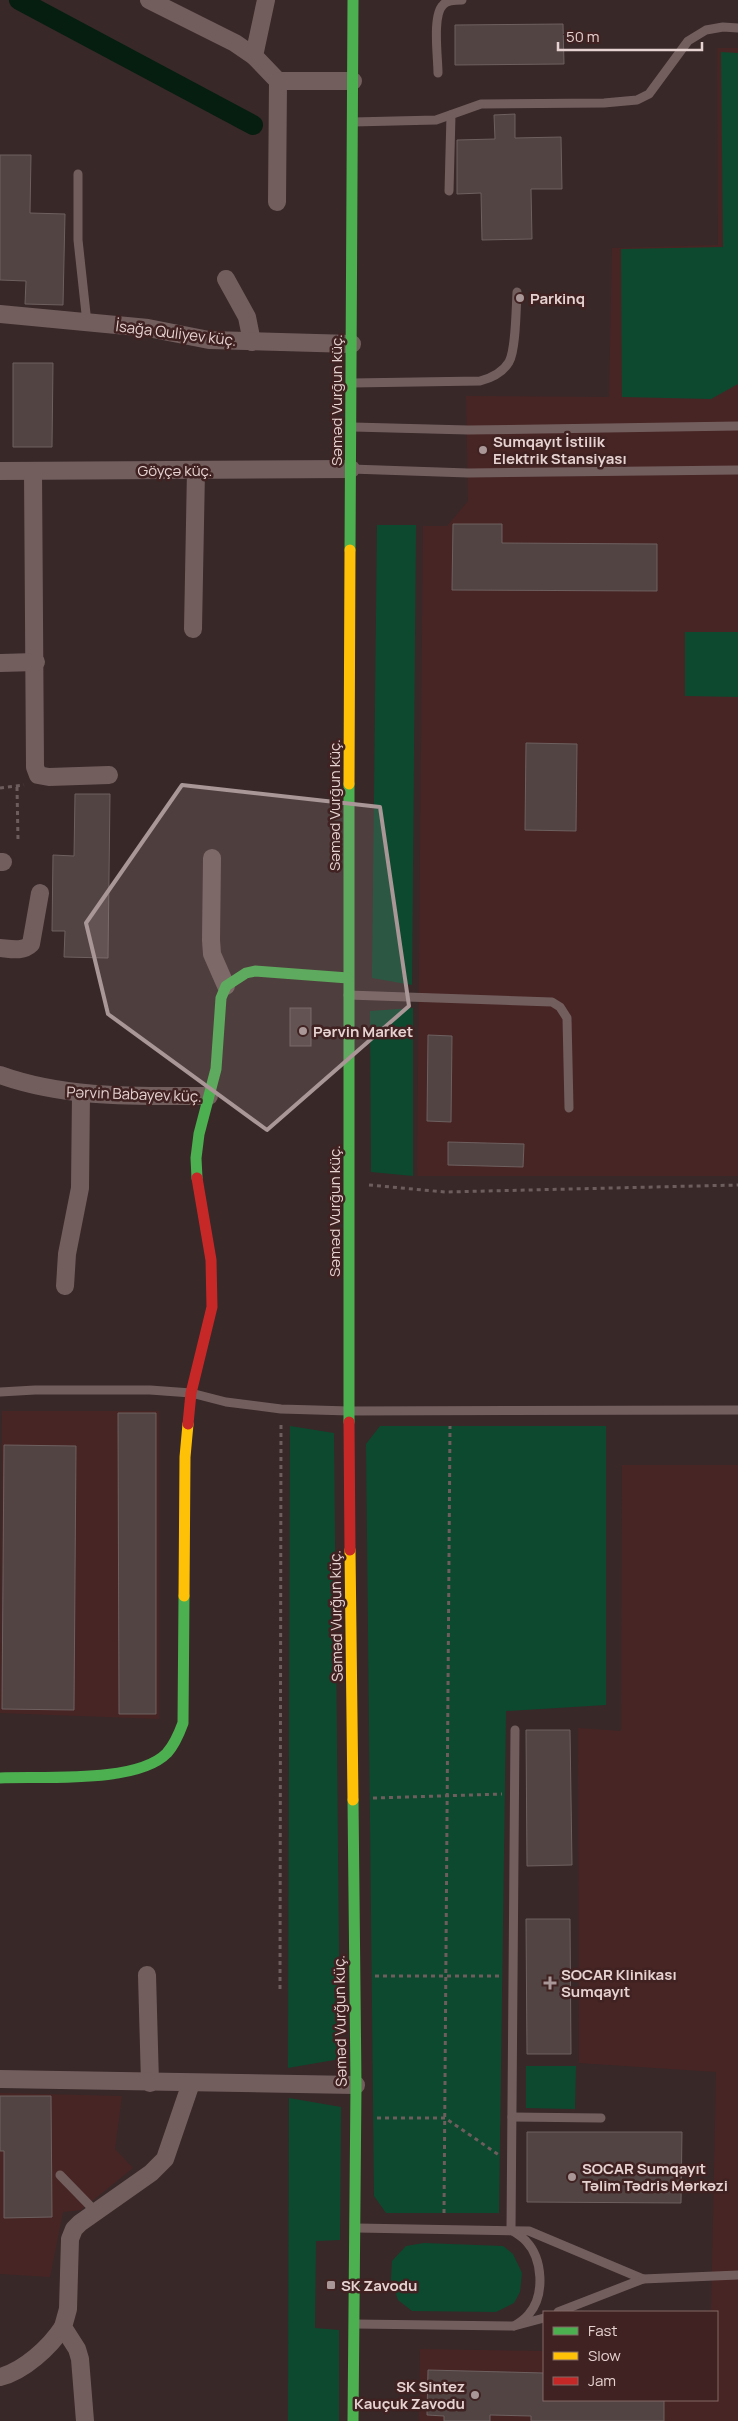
<svg xmlns="http://www.w3.org/2000/svg" width="738" height="2421" font-family="Manrope,sans-serif">
	<style>
		.built { fill: #482525 }
		.green { fill: #0d492f }
		.lines { fill: none; stroke-linecap: round; stroke-linejoin: round }
		.canal { stroke: #051e10; stroke-width: 20 }
		.building { fill: #524443; stroke: #6d605f }
		.path { stroke: #6d5d5d; stroke-width: 3; stroke-dasharray: 4 4; stroke-linecap: butt }
		.lane { stroke: #735e5e; stroke-width: 9 }
		.street { stroke: #735e5e; stroke-width: 18 }
		.fast { stroke: #4caf50; stroke-width: 11 }
		.slow { stroke: #ffc107; stroke-width: 11 }
		.jam { stroke: #c62828; stroke-width: 11 }
		.marked { fill: #a99696; fill-opacity: 0.2; stroke: #a99696; stroke-width: 4; stroke-linejoin: round }
		.poi-dot { fill: #a99696; stroke: #3f2221; stroke-width: 2 }
		.labels { text-anchor: middle; dominant-baseline: central; stroke-width: 5; stroke-linejoin: round; paint-order: stroke }
		.poi-label { font-size: 15px; font-weight: bold; fill: #e6d2d1; stroke: #3f2221; text-anchor: start }
		.street-label { font-size: 15px; fill: #e6d2d1; stroke: #3f2221 }
	</style>
	<rect width="100%" height="100%" fill="#382828"/>
	<g class="built">
		<polygon points="717,48 738,48 738,1176 417,1176 423,526 447,526 468,501 466,396 609,397 612,248 718,245"/>
		<polygon points="2,1411 159,1411 159,1719 0,1713"/>
		<polygon points="622,1465 738,1465 738,2421 419,2421 420,2349 544,2351 544,2400 717,2400 717,2312 711,2312 716,2072 579,2063 578,1728 621,1731"/>
		<polygon points="0,2093 122,2096 115,2149 133,2168 81,2210 63,2212 50,2277 0,2274"/>
	</g>
	<g class="green">
		<polygon points="721,52 738,53 738,384 711,399 622,397 621,249 723,247"/>
		<polygon points="377,525 416,525 412,985 372,978"/>
		<polygon points="685,632 738,632 738,697 685,696"/>
		<polygon points="413,1008 413,1176 371,1172 370,1011"/>
		<polygon points="290,1426 334,1433 340,2059 288,2068"/>
		<polygon points="380,1426 606,1426 606,1705 506,1711 499,2213 386,2213 374,2196 366,1444"/>
		<polygon points="526,2066 576,2066 575,2109 526,2108"/>
		<polygon points="289,2098 341,2107 340,2240 316,2241 315,2328 339,2330 339,2421 288,2421"/>
		<polygon points="424,2243 503,2246 513,2254 522,2273 520,2292 514,2303 496,2312 412,2311 398,2300 391,2279 392,2261 406,2246"/>
	</g>
	<g class="lines">
		<polyline class="canal" points="19,0 253,125"/>
	</g>
	<g class="building">
		<polygon points="563,24 564,64 455,65 455,25"/>
		<polygon points="515,114 515,138 561,137 562,189 531,189 532,239 482,240 481,193 457,194 457,140 495,139 494,115"/>
		<polygon points="0,155 31,155 30,213 65,214 63,305 25,304 26,281 0,280"/>
		<polygon points="13,363 53,363 52,447 13,447"/>
		<polygon points="453,524 502,524 502,543 657,544 657,591 452,590"/>
		<polygon points="526,743 577,744 576,831 525,830"/>
		<polygon points="75,794 110,794 108,958 64,957 65,931 52,931 53,855 74,856"/>
		<rect x="290" y="1008" width="21" height="38"/>
		<polygon points="428,1035 452,1036 451,1122 427,1121"/>
		<polygon points="448,1142 524,1144 523,1167 448,1165"/>
		<polygon points="118,1413 156,1413 156,1714 119,1714"/>
		<polygon points="4,1445 76,1446 74,1710 2,1709"/>
		<polygon points="526,1730 570,1730 572,1865 527,1866"/>
		<polygon points="526,1919 570,1919 571,2054 527,2054"/>
		<polygon points="0,2096 51,2096 52,2217 4,2218 4,2151 0,2151"/>
		<polygon points="527,2132 682,2132 681,2203 527,2202"/>
		<polygon points="428,2370 544,2373 544,2400 664,2400 664,2421 531,2421 531,2416 490,2415 490,2421 444,2421 444,2416 427,2415"/>
	</g>
	<g class="lines">
		<g class="path">
			<polyline points="17,787 18,840"/>
			<polyline points="0,788 24,785"/>
			<polyline points="369,1185 445,1192 738,1185"/>
			<polyline points="373,1798 502,1794"/>
			<polyline points="375,1976 501,1976"/>
			<polyline points="280,1989 281,1422"/>
			<polyline points="377,2118 445,2118 499,2155"/>
			<polyline points="444,2213 450,1426"/>
		</g>
		<g class="lane">
			<path d="M 438,73 C 438,58 432,15 443,5 C 447,0 456,0 462,0"/>
			<polyline points="353,122 436,120 481,104 604,103 637,100 649,94 688,41 706,30 723,27 738,28"/>
			<polyline points="78,174 78,240 87,323"/>
			<polyline points="449,191 451,115"/>
			<path d="M 352,383 L 480,381 C 491,378 503,372 509,362 C 516,350 516,308 517,292"/>
			<polyline points="353,427 468,430 738,426"/>
			<polyline points="351,469 468,473 738,470"/>
			<polyline points="348,995 552,1002 560,1007 567,1018 569,1108"/>
			<polyline points="0,1392 35,1390 150,1390 191,1393 226,1402 281,1409 349,1411 738,1410"/>
			<polyline points="512,2117 601,2118"/>
			<polyline points="60,2175 96,2212"/>
			<polyline points="357,2228 529,2231 643,2279 558,2312"/>
			<polyline points="643,2279 738,2275"/>
			<polyline points="356,2324 514,2326 544,2318"/>
			<path d="M 514,2326 C 519,2323 525,2319 529,2314 C 545,2295 543,2259 526,2241 C 522,2237 516,2233 511,2230 L 515,1730"/>
		</g>
		<g class="street">
			<polyline points="149,0 235,43 254,56 278,81 353,81"/>
			<polyline points="254,56 266,0"/>
			<polyline points="277,202 278,81"/>
			<polyline points="226,279 247,317 252,342"/>
			<polyline points="0,314 148,328 209,340 352,344"/>
			<polyline points="0,471 351,469"/>
			<polyline points="33,472 35,767 38,775 49,777 109,775"/>
			<polyline points="193,629 196,470"/>
			<polyline points="0,663 36,662"/>
			<polyline points="212,858 211,940 212,954 226,986"/>
			<polyline points="0,862 3,862"/>
			<path d="M 0,948 C 11,949 23,952 31,944 L 40,893"/>
			<path d="M 0,1075 C 67,1099 139,1096 209,1096"/>
			<polyline points="65,1286 67,1254 80,1188 81,1093"/>
			<polyline points="147,1975 150,2083"/>
			<polyline points="0,2079 356,2085"/>
			<path d="M 0,2377 C 24,2371 50,2347 63,2327"/>
			<polyline points="85,2421 80,2359 77,2349 63,2327 68,2309 70,2239 74,2229 80,2223 151,2173 165,2159 191,2083"/>
		</g>
		<g class="fast">
			<polyline points="350,550 353,0"/>
			<polyline points="349,784 349,1422"/>
			<polyline points="197,1178 196,1158 199,1134 216,1069 221,998 226,986 246,973 255,971 348,978"/>
			<path d="M 0,1778 C 42,1776 137,1784 167,1753 C 175,1744 179,1734 183,1723 L 184,1596"/>
			<polyline points="353,2421 356,2085 353,1800"/>
		</g>
		<g class="slow">
			<polyline points="349,784 350,550"/>
			<polyline points="350,1550 353,1800"/>
			<polyline points="184,1596 185,1457 188,1424"/>
		</g>
		<g class="jam">
			<polyline points="349,1422 350,1550"/>
			<polyline points="188,1424 191,1393 212,1307 211,1260 197,1178"/>
		</g>
	</g>
	<path class="marked" d="M 182,785 L 380,807 L 409,1006 L 267,1130 L 108,1014 L 86,923 Z"/>
	<g class="poi-dot">
		<circle cx="520" cy="298" r="5"/>
		<circle cx="483" cy="450" r="5"/>
		<circle cx="303" cy="1031" r="5"/>
		<path d="M547.5 1975.5h5v5h5v5h-5v5h-5v-5h-5v-5h5z"/>
		<circle cx="572" cy="2177" r="5"/>
		<rect x="326" y="2280" width="10" height="10" rx="2.5"/>
		<circle cx="475" cy="2395" r="5"/>
	</g>
	<g class="labels">
		<g class="poi-label">
			<text x="530" y="298">Parkinq</text>
			<text x="493" y="441">Sumqayıt İstilik<tspan x="493" dy="17">Elektrik Stansiyası</tspan></text>
			<text x="313" y="1031">Pərvin Market</text>
			<text x="561" y="1974">SOCAR Klinikası<tspan x="561" dy="17">Sumqayıt</tspan></text>
			<text x="582" y="2168">SOCAR Sumqayıt<tspan x="582" dy="17">Təlim Tədris Mərkəzi</tspan></text>
			<text x="341" y="2285">SK Zavodu</text>
			<text x="465" y="2386" text-anchor="end">SK Sintez<tspan x="465" dy="17">Kauçuk Zavodu</tspan></text>
		</g>
		<g class="street-label">
			<text transform="translate(176 333) rotate(7)">İsağa Quliyev küç.</text>
			<text transform="translate(336 400) rotate(-90)">Səməd Vurğun küç.</text>
			<text x="175" y="470">Göyçə küç.</text>
			<text transform="translate(334 805) rotate(-90)">Səməd Vurğun küç.</text>
			<text transform="translate(134 1094) rotate(2)">Pərvin Babayev küç.</text>
			<text transform="translate(334 1211) rotate(-90)">Səməd Vurğun küç.</text>
			<text transform="translate(336 1616) rotate(-91)">Səməd Vurğun küç.</text>
			<text transform="translate(340 2021) rotate(-91)">Səməd Vurğun küç.</text>
		</g>
	</g>
	<rect x="543" y="2311" width="175" height="90" fill="#3f2221" stroke="#826867"/>
	<rect x="553" y="2327" width="25" height="8" fill="#4caf50" stroke="#826867"/>
	<text x="588" y="2336" font-size="15" fill="#e6d2d1">Fast</text>
	<rect x="553" y="2352" width="25" height="8" fill="#ffc107" stroke="#826867"/>
	<text x="588" y="2361" font-size="15" fill="#e6d2d1">Slow</text>
	<rect x="553" y="2377" width="25" height="8" fill="#c62828" stroke="#826867"/>
	<text x="588" y="2386" font-size="15" fill="#e6d2d1">Jam</text>
	<path d="M558 42v8h144v-8" fill="none" stroke="#e6d2d1" stroke-width="2.5"/>
	<text x="566" y="42" font-size="15" fill="#e6d2d1" stroke="#3f2221" stroke-width="4" paint-order="stroke">50 m</text>
</svg>
